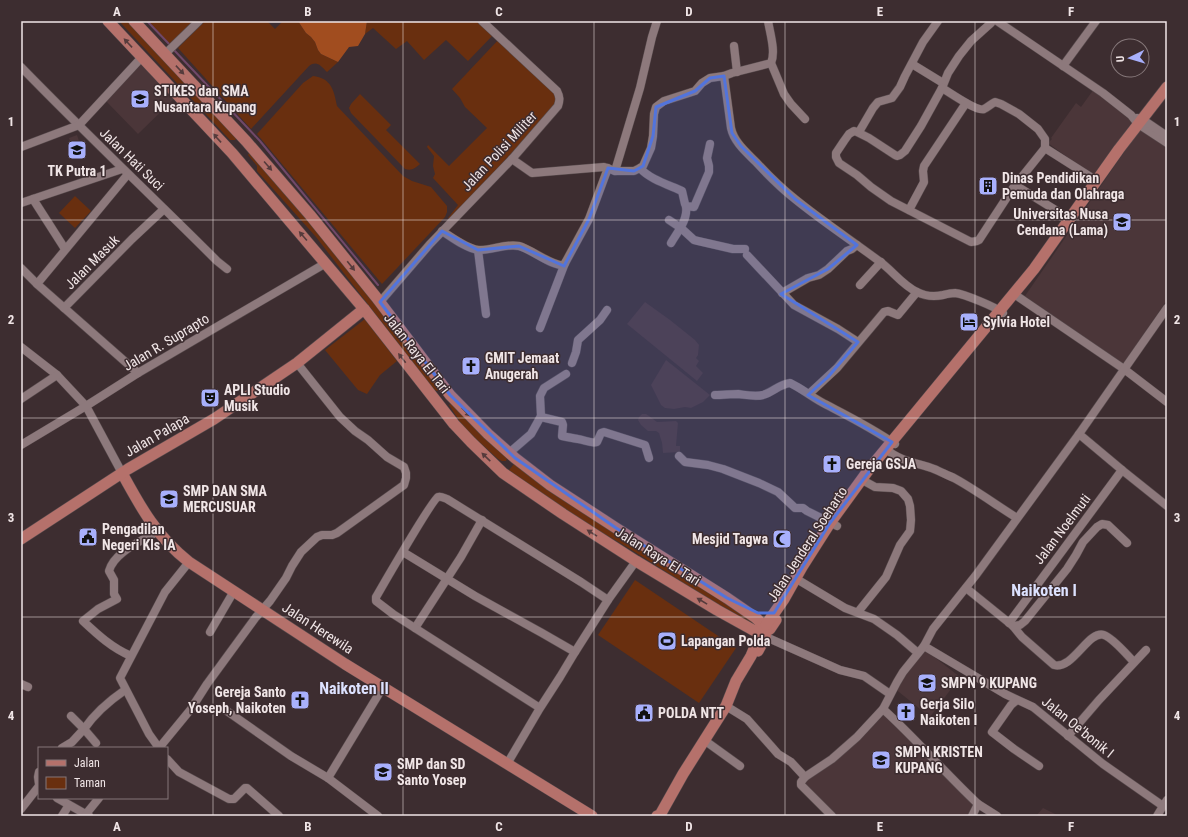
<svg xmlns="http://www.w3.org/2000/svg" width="1188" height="837" font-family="'Roboto Condensed',sans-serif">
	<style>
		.built { fill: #4b3639 }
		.green { fill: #692f0f }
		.forest { fill: #a14d1f }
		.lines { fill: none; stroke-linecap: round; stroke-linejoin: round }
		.stream { stroke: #704869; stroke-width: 2 }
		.minor-casing { stroke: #594c4e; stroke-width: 9 }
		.major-casing { stroke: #594c4e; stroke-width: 12 }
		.minor { stroke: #8d797c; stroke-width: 8 }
		.major { stroke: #b5716b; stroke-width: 11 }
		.oneway { fill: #553b3c }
		.marked { fill: #5274dc; fill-opacity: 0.2; stroke: #5274dc; stroke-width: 3; stroke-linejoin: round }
		.grid { fill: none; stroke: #f0e5e6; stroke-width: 1; stroke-opacity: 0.55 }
		.labels { text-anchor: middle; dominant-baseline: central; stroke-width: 3; stroke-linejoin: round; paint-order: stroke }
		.poi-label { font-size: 14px; font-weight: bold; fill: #f0e5e6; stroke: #3d2d30; text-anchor: start }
		.street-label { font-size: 14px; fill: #f0e5e6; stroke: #3d2d30 }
		.quarter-label { font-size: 16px; font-weight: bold; fill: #dde2ff; stroke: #3d2d30 }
		.neatline { fill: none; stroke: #f0e5e6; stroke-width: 1.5 }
		.grid-label { font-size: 13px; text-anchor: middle; font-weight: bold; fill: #f0e5e6 }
	</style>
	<rect width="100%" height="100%" fill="#3d2d30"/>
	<g class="built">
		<polygon points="141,64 175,98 138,134 105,100"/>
		<polygon points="1094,89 1134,119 1093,176 1048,143 1052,139 1051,138 1076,103 1081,107"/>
		<polygon points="1140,129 1167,147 1167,300 1123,364 1025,296"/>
		<polygon points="77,135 79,141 85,140 86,144 81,146 84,154 75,157 69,138"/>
		<polygon points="645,302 670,320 695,340 699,345 698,355 696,358 699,361 696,366 703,373 697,381 627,324"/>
		<polygon points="666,360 710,395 703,402 691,408 685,407 674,409 665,408 661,405 651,385"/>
		<polygon points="642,414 646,414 649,416 657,422 676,421 678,423 676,446 680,446 680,452 663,453 662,443 659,433 656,431 648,431 641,425 638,420 639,417"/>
		<polygon points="924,649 960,677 930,717 894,688"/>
		<polygon points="883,712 975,806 970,816 835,816 806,787 806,779"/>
		<polygon points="1043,808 1059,816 1036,816"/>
	</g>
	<g class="green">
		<polygon points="119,21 131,21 237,138 235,140 230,140"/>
		<polygon points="148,21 193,21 170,44"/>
		<path d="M 205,21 L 267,21 L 275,29 L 283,21 L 298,21 L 306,33 L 311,37 L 315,42 L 318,50 L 321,54 L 338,62 L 327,72 C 321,66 317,60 309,66 L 251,129 L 178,48 Z"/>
		<polygon points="367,21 480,21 494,34 468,61 446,40 424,60 407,41 396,49 373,28 365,34"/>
		<polygon points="500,38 555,89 558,99 550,111 450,220 448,218 458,205 433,178 435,174 433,166 434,156 427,147 428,145 449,166 487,128 465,107 460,98 452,89"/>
		<path d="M 313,76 C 331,78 334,90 337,106 L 403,176 L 412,181 L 431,187 L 447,206 L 447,212 L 445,217 L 382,284 L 257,134 L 303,83 Z"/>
		<path d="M 360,94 L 391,125 L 386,130 L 420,164 C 415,168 412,171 405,169 L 351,113 L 349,108 L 351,104 Z"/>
		<polygon points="249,153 313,220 439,386 439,390 437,391 434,390 316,237 257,171 257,166 248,155"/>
		<polygon points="75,196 91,211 75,228 59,213"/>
		<polygon points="365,319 397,361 380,375 367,394 358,390 325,350"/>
		<polygon points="454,401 507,458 506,461 502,461 498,459 464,428 449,405"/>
		<polygon points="514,464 518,465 737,607 754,624 709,599 630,549 566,511 512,474 509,470"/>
		<polygon points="635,580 736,648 699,703 598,635"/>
	</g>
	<polygon class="forest" points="298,21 367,21 365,34 358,46 349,47 338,62 321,54 318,50 315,42 311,37 306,33"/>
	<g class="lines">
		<g class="stream">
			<polyline points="147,21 170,45"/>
			<polyline points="173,49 260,141 378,285"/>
		</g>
		<g class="minor-casing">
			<g id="minor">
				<polyline points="997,21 1103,93 1131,115 1138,124 1167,143"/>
				<polyline points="991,23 971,41 959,56 948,73 942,88 921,126 905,151 900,155 897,156 895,155 869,138 857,132 854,131 849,134 844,141 836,153 836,157 839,163 857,175 871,187 891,201 971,242 977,241 979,240 1013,188 1045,148 1097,181"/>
				<polyline points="734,46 737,72"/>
				<polyline points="165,54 199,21"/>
				<polyline points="771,63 784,94 791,104 805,119"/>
				<polyline points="912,64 943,83"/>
				<polyline points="1063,66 1096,21"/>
				<path d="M 21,67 C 85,133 152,196 217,261 L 227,269"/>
				<path d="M 724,76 L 732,73 L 771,63 C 776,52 770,33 768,21"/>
				<path d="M 942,88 C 949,92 977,112 984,109 C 988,107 991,104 995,102 L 1001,104 L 1019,114 L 1038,129 L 1045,139 L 1045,148"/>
				<polyline points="1137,118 1142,119 1167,136"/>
				<polyline points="859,132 873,108 878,102 892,98 900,87 905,76 923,42 938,21"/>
				<polyline points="21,147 79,125 142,57"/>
				<path d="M 512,159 L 532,173 L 604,167 L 615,171 L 634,171 L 640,168 L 643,166 L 651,148 L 653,136 L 654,114 L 656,107 L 664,101 L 695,91 L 702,83 L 710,78 L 724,76 L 731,128 C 734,142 746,152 756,162 C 768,175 781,188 795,199 C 822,221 851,240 879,261 C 892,270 902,285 917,292 C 925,296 934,297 943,295 C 947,294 951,293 955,293 C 964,294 996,307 1003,313"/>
				<path d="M 640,168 C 649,179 669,185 682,191 L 685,204 L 686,206 L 694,207 L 709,172 L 709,166 L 707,158 L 710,144"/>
				<polyline points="615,171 640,88 652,37 657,21"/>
				<polyline points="1015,185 1070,219"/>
				<polyline points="33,199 65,249"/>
				<polyline points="21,203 122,169"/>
				<polyline points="909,210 924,182 923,171 924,166 966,103"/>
				<polyline points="669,220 681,228 694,240 698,241 733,249 745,249"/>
				<path d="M 442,231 C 453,238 466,248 478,250 C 492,251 505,243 519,246 C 531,249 553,267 564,265 L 589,219 L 608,168"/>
				<path d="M 671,243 C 678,231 688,220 686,206"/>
				<polyline points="478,250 486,314"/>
				<polyline points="747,255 794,305 838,329 858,342"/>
				<polyline points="21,268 37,284 138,373"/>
				<polyline points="37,284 128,174"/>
				<polyline points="860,285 881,262"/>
				<polyline points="782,293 808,278 819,275 828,269 847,251 852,249 857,245"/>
				<polyline points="1017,296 1124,369 1167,402"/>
				<path d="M 380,302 L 430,244 L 512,159 L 558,106 C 560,100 560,97 557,91 L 482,21"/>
				<polyline points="64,308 132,239 164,209"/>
				<polyline points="540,328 565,263"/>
				<polyline points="21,347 57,375 86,406 122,473"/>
				<polyline points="572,363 576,352 578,340 600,320 607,310"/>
				<polyline points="809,394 837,368 884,312 888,311 898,315 917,292"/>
				<path d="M 715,395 C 723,395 730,394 738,394 C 746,395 755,397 763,395 C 773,392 780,384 790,383 C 803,389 814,399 827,405 C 850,417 874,429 895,444"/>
				<polyline points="21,399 57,375"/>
				<path d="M 541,417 L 562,422 L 563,425 L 562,436 C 567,437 572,438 578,439 C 585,440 591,444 597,442 L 601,433 L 604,432 L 645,445 L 649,458"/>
				<polyline points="1079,434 1122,470 1167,506"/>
				<polyline points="21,445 86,406 138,373 326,263"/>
				<path d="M 886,449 C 899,461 918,463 934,469 C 941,472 947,475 954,478 C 976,490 996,505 1017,518"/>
				<polyline points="509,453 531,434 541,416 540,396 544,388 566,374"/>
				<polyline points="679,456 685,462 708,465 723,469 759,483 778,492 795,508 803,508 807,511 837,526"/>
				<polyline points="403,552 475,596 542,633 575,652"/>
				<polyline points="800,581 845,608 874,619 897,635 918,653"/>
				<path d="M 966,588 L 1013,626 L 1022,637 L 1054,665 C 1073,670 1088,630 1104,635 C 1113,638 1127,655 1134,662"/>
				<polyline points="608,600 636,561"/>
				<polyline points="858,612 886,577 900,545 910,531 911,520 910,506 908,499 901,491 893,488 875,487 866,482"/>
				<polyline points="1009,623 1122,470"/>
				<polyline points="1013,626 1020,625 1025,621 1067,569 1076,555 1083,542 1097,527 1102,524 1108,525 1127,543"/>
				<polyline points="415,628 461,557 482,520"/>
				<polyline points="210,632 234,591"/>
				<polyline points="766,637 840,670 864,676 890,694"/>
				<polyline points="924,646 1005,694 1033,707 1103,764 1163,806 1167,800"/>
				<path d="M 131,656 C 112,648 98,635 83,621 L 98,609 L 117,599 L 114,594 L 114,580 L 109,571 C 114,552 142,541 158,531"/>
				<polyline points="21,684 28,687"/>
				<polyline points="1017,700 1011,705 992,732 1014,749 1039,766"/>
				<polyline points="726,706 747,719 771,746 778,754 791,762 805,777"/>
				<polyline points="224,709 291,756 328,778"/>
				<path d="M 883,709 C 916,739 945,773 978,804 L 972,816"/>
				<polyline points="1068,736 1099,700 1146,650"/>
				<polyline points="704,740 740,766"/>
				<path d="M 96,743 L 84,729 C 95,713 109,701 125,690"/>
				<polyline points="62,748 72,742 84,729 71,716"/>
				<polyline points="159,748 191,709 207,684 256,617 270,601 286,578 292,566 301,552 317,537 322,535 332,535 337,533 404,485 406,478 406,473 404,467 387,457 368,440 355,431 340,417 297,363"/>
				<polyline points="159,748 149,734 120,678 165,592 189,562"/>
				<polyline points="167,759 179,772 229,799 234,799 245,788 247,788 279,816"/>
				<path d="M 507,764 L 540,708 L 560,677 L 575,652 L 608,600 L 581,582 L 447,499 C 444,498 441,496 438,497 C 432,500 383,585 376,597 L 376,601 L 393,614 L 540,708"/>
				<polyline points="39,772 38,777 39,784"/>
				<polyline points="57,798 89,816"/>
				<polyline points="978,804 997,816"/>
				<polyline points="21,809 39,786"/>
				<polyline points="86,814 99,798"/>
				<polyline points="62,816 69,805"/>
				<polyline points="378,816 328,778 383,687"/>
				<polyline points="832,816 801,785 801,782 805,777 832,759 857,737 883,709 897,682 903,672 924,646 933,629 976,575 1079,434 1167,308"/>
				<polyline points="1157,816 1163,806"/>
			</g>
		</g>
		<g class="major-casing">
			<g id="major">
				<polyline points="108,21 232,153 364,309 454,424 471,442 503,473 563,514 636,561 717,610 753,630 761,633 764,633 770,629 776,620"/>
				<polyline points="134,21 246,141 310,215 376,297 450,395 488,434 515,458 550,485 616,528 727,598 756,618 765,627 766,629 765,638 758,651"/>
				<path d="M 122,473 C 141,508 157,537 189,562 L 345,664 L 592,816"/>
				<polyline points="21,539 128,469 214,419 297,363 364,309"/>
				<polyline points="766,625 784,599 802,567 830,523 870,468 1034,269 1119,149 1167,87"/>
				<polyline points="657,816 660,815 683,774 726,706 736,681 751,656 757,642"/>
			</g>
		</g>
		<use href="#minor" class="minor"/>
		<use href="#major" class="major"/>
	</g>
	<defs><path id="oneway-solid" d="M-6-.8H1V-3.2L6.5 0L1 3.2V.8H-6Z"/></defs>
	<g class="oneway">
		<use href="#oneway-solid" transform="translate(128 43) rotate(-133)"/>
		<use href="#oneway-solid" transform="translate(180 70) rotate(47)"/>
		<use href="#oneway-solid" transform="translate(217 138) rotate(-133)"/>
		<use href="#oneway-solid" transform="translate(268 166) rotate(49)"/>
		<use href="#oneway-solid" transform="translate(303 236) rotate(-131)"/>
		<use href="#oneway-solid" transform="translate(351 266) rotate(51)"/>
		<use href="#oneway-solid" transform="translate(402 358) rotate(-128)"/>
		<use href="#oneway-solid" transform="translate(466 412) rotate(45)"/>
		<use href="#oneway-solid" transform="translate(486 457) rotate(-136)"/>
		<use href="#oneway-solid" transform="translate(592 533) rotate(-148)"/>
		<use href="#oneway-solid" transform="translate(702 601) rotate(-149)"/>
	</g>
	<path class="marked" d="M 724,76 L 732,133 L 741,146 L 795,199 L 857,245 L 828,269 L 781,294 L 858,342 L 828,377 L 808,395 L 892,442 L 830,523 L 774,613 L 758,613 L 727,598 L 616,528 L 515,458 L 450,395 L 380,302 L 442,231 L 478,250 L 519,246 L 564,266 L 589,219 L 608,168 L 634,171 L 643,166 L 653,136 L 656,107 L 695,91 L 710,78 Z"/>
	<path class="grid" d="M 213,21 L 213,816M 403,21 L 403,816M 594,21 L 594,816M 785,21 L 785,816M 975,21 L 975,816M 21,220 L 1167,220M 21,418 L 1167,418M 21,617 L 1167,617"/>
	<defs>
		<g id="university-square" transform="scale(1)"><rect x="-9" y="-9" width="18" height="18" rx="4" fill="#a8b0fc" stroke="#3d2d30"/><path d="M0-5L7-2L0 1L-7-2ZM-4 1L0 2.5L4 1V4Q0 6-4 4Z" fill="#111"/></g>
		<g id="school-square" transform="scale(1)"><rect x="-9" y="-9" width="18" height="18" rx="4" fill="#a8b0fc" stroke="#3d2d30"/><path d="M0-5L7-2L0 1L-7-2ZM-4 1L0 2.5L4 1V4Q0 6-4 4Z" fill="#111"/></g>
		<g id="building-square" transform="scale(1)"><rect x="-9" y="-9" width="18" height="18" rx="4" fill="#a8b0fc" stroke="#3d2d30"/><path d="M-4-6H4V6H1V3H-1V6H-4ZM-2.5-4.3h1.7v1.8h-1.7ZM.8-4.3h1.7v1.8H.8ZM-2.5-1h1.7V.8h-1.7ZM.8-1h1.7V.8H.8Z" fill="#111"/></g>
		<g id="hotel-square" transform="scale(1)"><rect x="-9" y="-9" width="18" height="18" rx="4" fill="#a8b0fc" stroke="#3d2d30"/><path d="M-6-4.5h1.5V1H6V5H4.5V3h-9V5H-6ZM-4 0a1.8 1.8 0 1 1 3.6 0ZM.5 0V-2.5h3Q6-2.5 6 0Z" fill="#111"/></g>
		<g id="church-square" transform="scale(1)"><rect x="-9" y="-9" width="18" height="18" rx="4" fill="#a8b0fc" stroke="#3d2d30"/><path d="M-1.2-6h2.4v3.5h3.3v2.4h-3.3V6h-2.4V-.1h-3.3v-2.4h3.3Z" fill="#111"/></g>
		<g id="theatre-square" transform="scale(1)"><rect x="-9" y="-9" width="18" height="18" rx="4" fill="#a8b0fc" stroke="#3d2d30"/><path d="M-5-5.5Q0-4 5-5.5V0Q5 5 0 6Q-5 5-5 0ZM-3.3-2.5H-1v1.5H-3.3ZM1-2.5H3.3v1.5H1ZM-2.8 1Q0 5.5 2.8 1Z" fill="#111"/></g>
		<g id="civic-square" transform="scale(1)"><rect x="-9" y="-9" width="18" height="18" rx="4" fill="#a8b0fc" stroke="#3d2d30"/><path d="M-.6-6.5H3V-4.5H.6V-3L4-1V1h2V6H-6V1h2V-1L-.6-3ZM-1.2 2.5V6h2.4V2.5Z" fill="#111"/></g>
		<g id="mosque-square" transform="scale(1)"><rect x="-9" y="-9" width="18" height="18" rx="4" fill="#a8b0fc" stroke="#3d2d30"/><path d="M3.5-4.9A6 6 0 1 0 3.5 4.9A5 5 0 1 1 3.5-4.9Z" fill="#111"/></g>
		<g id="stadium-square" transform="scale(1)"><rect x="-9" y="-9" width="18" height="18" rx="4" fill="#a8b0fc" stroke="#3d2d30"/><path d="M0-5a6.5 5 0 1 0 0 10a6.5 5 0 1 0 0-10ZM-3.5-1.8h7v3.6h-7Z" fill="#111"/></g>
	</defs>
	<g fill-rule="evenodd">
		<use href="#university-square" x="140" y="99"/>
		<use href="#school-square" x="77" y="150"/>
		<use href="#building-square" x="988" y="186"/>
		<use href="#university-square" x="1122" y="222"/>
		<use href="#hotel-square" x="969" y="322"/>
		<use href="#church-square" x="471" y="366"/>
		<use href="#theatre-square" x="210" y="398"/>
		<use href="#church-square" x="832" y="464"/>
		<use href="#school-square" x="169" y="499"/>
		<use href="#civic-square" x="88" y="537"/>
		<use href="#mosque-square" x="782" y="539"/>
		<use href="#stadium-square" x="667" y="641"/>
		<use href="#school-square" x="927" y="683"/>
		<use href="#church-square" x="300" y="700"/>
		<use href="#church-square" x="906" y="712"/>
		<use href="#civic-square" x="644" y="713"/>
		<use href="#school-square" x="881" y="760"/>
		<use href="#school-square" x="383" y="772"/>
	</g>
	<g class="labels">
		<g class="poi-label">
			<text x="154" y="91">STIKES dan SMA<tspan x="154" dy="16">Nusantara Kupang</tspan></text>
			<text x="77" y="171" text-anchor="middle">TK Putra 1</text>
			<text x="1002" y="178">Dinas Pendidikan<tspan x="1002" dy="16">Pemuda dan Olahraga</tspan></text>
			<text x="1108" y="214" text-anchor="end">Universitas Nusa<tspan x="1108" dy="16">Cendana (Lama)</tspan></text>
			<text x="983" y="322">Sylvia Hotel</text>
			<text x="485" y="358">GMIT Jemaat<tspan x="485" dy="16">Anugerah</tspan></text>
			<text x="224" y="390">APLI Studio<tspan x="224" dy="16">Musik</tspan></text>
			<text x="846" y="464">Gereja GSJA</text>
			<text x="183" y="491">SMP DAN SMA<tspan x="183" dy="16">MERCUSUAR</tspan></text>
			<text x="102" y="529">Pengadilan<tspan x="102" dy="16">Negeri Kls IA</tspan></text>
			<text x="768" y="539" text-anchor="end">Mesjid Tagwa</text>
			<text x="681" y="641">Lapangan Polda</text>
			<text x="941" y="683">SMPN 9 KUPANG</text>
			<text x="286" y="692" text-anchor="end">Gereja Santo<tspan x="286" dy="16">Yoseph, Naikoten</tspan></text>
			<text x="920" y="704">Gerja Silo<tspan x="920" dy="16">Naikoten I</tspan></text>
			<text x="658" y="713">POLDA NTT</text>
			<text x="895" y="752">SMPN KRISTEN<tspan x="895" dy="16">KUPANG</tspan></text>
			<text x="397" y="764">SMP dan SD<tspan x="397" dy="16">Santo Yosep</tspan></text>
		</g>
		<g class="street-label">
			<text transform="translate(499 151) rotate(-47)">Jalan Polisi Militer</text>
			<text transform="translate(132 159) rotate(44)">Jalan Hati Suci</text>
			<text transform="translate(92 262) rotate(-45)">Jalan Masuk</text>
			<text transform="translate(166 342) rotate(-31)">Jalan R. Suprapto</text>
			<text transform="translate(417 353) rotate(52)">Jalan Raya El Tari</text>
			<text transform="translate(157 435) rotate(-30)">Jalan Palapa</text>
			<text transform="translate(1062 529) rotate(-53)">Jalan Noelmuti</text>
			<text transform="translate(807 544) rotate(-57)">Jalan Jenderal Soeharto</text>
			<text transform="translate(658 556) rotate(32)">Jalan Raya El Tari</text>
			<text transform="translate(318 628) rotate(33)">Jalan Herewila</text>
			<text transform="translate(1078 727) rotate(39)">Jalan Oe'bonik I</text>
		</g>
		<g class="quarter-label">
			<text x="1044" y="590">Naikoten I</text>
			<text x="354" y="688">Naikoten II</text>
		</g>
	</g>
	<rect width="1188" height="837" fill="none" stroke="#3d2d30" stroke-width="44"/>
	<rect x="38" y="747" width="130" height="52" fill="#3d2d30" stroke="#857779"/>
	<rect x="46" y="760" width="20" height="6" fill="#b5716b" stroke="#857779"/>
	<text x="74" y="767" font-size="12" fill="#f0e5e6">Jalan</text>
	<rect x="46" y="777" width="20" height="12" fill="#692f0f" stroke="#857779"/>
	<text x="74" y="787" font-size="12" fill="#f0e5e6">Taman</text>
	<g transform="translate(1130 58) rotate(265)"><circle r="19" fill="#3d2d30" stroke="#857779"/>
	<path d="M0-3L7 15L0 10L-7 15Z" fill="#a8b0fc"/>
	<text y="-6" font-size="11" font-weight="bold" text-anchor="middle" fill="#f0e5e6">U</text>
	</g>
	<rect x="22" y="22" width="1144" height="793" class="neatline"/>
	<g class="grid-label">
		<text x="117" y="16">A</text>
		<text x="308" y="16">B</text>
		<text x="499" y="16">C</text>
		<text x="689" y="16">D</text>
		<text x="880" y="16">E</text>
		<text x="1071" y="16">F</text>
		<text x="11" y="126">1</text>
		<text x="1177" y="126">1</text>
		<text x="11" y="324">2</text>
		<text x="1177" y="324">2</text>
		<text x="11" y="522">3</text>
		<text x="1177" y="522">3</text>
		<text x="11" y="720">4</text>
		<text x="1177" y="720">4</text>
		<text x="117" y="831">A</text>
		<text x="308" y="831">B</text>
		<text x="499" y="831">C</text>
		<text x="689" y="831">D</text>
		<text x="880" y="831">E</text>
		<text x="1071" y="831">F</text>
	</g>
</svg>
